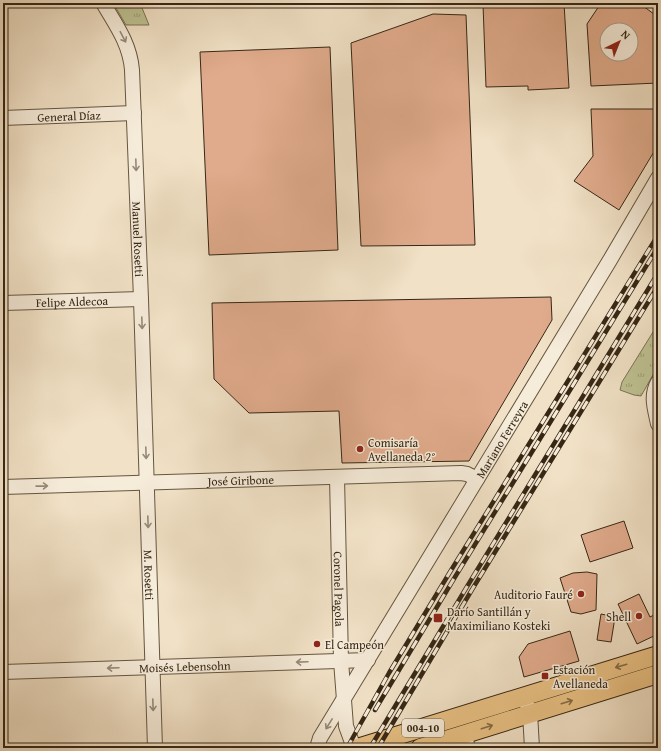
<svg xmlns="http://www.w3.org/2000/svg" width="661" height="751" font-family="'Gentium Book Plus',serif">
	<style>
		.park { fill: url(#park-tufts); stroke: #7a7454 }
		.building { fill: #e0ab8c; stroke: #362715; fill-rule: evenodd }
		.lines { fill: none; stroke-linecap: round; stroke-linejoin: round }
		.minor-casing { stroke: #655641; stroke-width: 16 }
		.major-casing { stroke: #362715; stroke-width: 20 }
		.minor { stroke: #f6ecda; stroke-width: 14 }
		.major { stroke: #e8c083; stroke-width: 18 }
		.rail-casing { stroke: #362715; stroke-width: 4.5 }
		.rail { stroke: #f6ecda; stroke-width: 3; stroke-dasharray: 9; stroke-linecap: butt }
		.oneway { stroke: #968a78 }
		.oneway2 { stroke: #866c46 }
		.poi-dot { fill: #8f2418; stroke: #f6ecda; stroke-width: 1.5 }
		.labels { text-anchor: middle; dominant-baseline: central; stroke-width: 3; stroke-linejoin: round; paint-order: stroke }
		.shield { fill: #f6ecda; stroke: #706250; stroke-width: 1 }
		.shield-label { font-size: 11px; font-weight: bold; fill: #362715 }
		.street-label { font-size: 12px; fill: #362715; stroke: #f6ecda }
		.poi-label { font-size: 12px; fill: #362715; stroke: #f6ecda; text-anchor: start }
	</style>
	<defs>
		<pattern id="park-tufts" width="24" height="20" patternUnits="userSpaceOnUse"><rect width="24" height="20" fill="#bec192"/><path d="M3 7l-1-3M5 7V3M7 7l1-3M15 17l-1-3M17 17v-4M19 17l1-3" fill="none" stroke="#9b9d76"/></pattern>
	</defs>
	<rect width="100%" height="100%" fill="#f1e1c6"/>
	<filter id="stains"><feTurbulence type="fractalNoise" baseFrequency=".005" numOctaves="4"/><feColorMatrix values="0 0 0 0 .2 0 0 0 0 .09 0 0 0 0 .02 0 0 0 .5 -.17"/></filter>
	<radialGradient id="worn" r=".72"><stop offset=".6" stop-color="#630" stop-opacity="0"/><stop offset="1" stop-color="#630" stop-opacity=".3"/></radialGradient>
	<g class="park">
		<polygon points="113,3 140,3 149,25 126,25"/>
		<polygon points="658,324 658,366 641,396 634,395 620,390 622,382"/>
	</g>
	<g class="building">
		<polygon points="521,3 521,5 564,3 569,88 528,90 528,86 486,87 483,4"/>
		<path d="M 601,3 L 639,3 L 658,17 L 658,83 L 591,86 L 587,24 ZM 607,30 L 631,30 L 631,54 L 607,54 Z"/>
		<polygon points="433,14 466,15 475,245 361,246 351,43"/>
		<polygon points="330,47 338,250 209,255 200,52"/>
		<polygon points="591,109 658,109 658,145 619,210 574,181 593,156"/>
		<polygon points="551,297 552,320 469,461 342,463 339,411 249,413 214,379 212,303"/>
		<polygon points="624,521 633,548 590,562 581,535"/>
		<polygon points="587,572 597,574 596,610 581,614 571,612 560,578 573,573"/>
		<polygon points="639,594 650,617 658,613 658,634 637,644 618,604"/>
		<polygon points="601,614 615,617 611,642 597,640"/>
		<polygon points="570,631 579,661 524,677 519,657 528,644"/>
	</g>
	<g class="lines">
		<g class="minor-casing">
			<g id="minor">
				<path id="s1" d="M 103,3 C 116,25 130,44 132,70 L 141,299 L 155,748"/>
				<path id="s2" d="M 3,118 L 134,113"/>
				<path id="s3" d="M 3,303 L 141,299"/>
				<path d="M 658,382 C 650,396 655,409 658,424"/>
				<path id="s4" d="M 337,477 L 341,661 L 346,726 L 354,748"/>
				<path id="s5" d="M 3,487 L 461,473 L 467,474 L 477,479"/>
				<path id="s6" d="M 3,672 L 368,660"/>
				<polyline points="527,705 530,713 532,748"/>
				<polyline points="466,734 467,748"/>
				<path id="s7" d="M 317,748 L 320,738 L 610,260 L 658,178"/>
			</g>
		</g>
		<g class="major-casing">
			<g id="major">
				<polyline points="357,748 658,655"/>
				<polyline points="420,748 658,674"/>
			</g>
		</g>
		<use href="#minor" class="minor"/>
		<use href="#major" class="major"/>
		<g class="rail-casing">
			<g id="rail">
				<polyline points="375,710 455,577 658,247"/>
				<polyline points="347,748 389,673 450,572 658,235"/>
				<polyline points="370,748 468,585 658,273"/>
				<polyline points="378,748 473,588 658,286"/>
			</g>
		</g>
		<use href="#rail" class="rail"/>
	</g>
	<defs><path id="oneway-shaft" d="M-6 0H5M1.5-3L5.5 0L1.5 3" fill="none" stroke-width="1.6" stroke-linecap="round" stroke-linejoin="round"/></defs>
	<g class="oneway">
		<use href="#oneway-shaft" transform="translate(123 37) rotate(62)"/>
		<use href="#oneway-shaft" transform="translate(136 165) rotate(88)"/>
		<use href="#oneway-shaft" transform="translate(142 323) rotate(88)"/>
		<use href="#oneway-shaft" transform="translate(146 453) rotate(88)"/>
		<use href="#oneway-shaft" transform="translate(42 486) rotate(-1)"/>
		<use href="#oneway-shaft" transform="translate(148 522) rotate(88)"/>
		<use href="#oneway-shaft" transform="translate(302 662) rotate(178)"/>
		<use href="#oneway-shaft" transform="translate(113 668) rotate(178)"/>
		<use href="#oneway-shaft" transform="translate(153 705) rotate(88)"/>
		<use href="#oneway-shaft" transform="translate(329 724) rotate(122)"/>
	</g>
	<g class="oneway2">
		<use href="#oneway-shaft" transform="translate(621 666) rotate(164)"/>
		<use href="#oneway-shaft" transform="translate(567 702) rotate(-17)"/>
		<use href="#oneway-shaft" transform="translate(487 727) rotate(-18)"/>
	</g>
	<g class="poi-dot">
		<circle cx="360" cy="449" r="4"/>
		<circle cx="581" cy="594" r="4"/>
		<circle cx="639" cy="616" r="4"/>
		<rect x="433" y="613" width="10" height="10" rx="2"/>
		<circle cx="317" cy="644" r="4"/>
		<rect x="541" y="672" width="8" height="8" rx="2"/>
	</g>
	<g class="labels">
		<rect class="shield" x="402" y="719" width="42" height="18" rx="3"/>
		<g class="shield-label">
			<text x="423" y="728">004-10</text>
		</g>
		<g class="street-label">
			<text stroke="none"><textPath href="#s2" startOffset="66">General Díaz</textPath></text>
			<text stroke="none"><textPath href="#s1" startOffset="243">Manuel Rosetti</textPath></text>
			<text stroke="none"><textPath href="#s3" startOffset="69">Felipe Aldecoa</textPath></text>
			<text stroke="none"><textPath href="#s7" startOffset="360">Mariano Ferreyra</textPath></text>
			<text stroke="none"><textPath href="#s5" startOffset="238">José Giribone</textPath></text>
			<text stroke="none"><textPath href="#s1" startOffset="579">M. Rosetti</textPath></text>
			<text stroke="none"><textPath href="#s4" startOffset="112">Coronel Pagola</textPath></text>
			<text stroke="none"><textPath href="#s6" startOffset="182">Moisés Lebensohn</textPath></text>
		</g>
		<g class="poi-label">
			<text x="368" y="442">Comisaría<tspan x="368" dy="14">Avellaneda 2°</tspan></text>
			<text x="573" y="594" text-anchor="end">Auditorio Fauré</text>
			<text x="447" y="611">Darío Santillán y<tspan x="447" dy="14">Maximiliano Kosteki</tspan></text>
			<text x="631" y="616" text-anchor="end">Shell</text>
			<text x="325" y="644">El Campeón</text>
			<text x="553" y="669">Estación<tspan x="553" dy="14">Avellaneda</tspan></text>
		</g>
	</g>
	<rect width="661" height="751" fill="none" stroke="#f1e1c6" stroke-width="16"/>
	<rect x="4" y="4" width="653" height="743" fill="none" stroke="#362715" stroke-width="2"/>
	<rect x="8" y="8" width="645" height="735" fill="none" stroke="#362715"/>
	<g transform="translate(619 42) rotate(43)"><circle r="19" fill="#f6ecda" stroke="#a99d8b"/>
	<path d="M0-3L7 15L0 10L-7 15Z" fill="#8f2418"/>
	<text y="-6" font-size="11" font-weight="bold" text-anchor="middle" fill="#362715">N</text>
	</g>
	<rect width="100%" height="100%" filter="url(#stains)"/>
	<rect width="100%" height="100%" fill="url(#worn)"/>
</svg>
